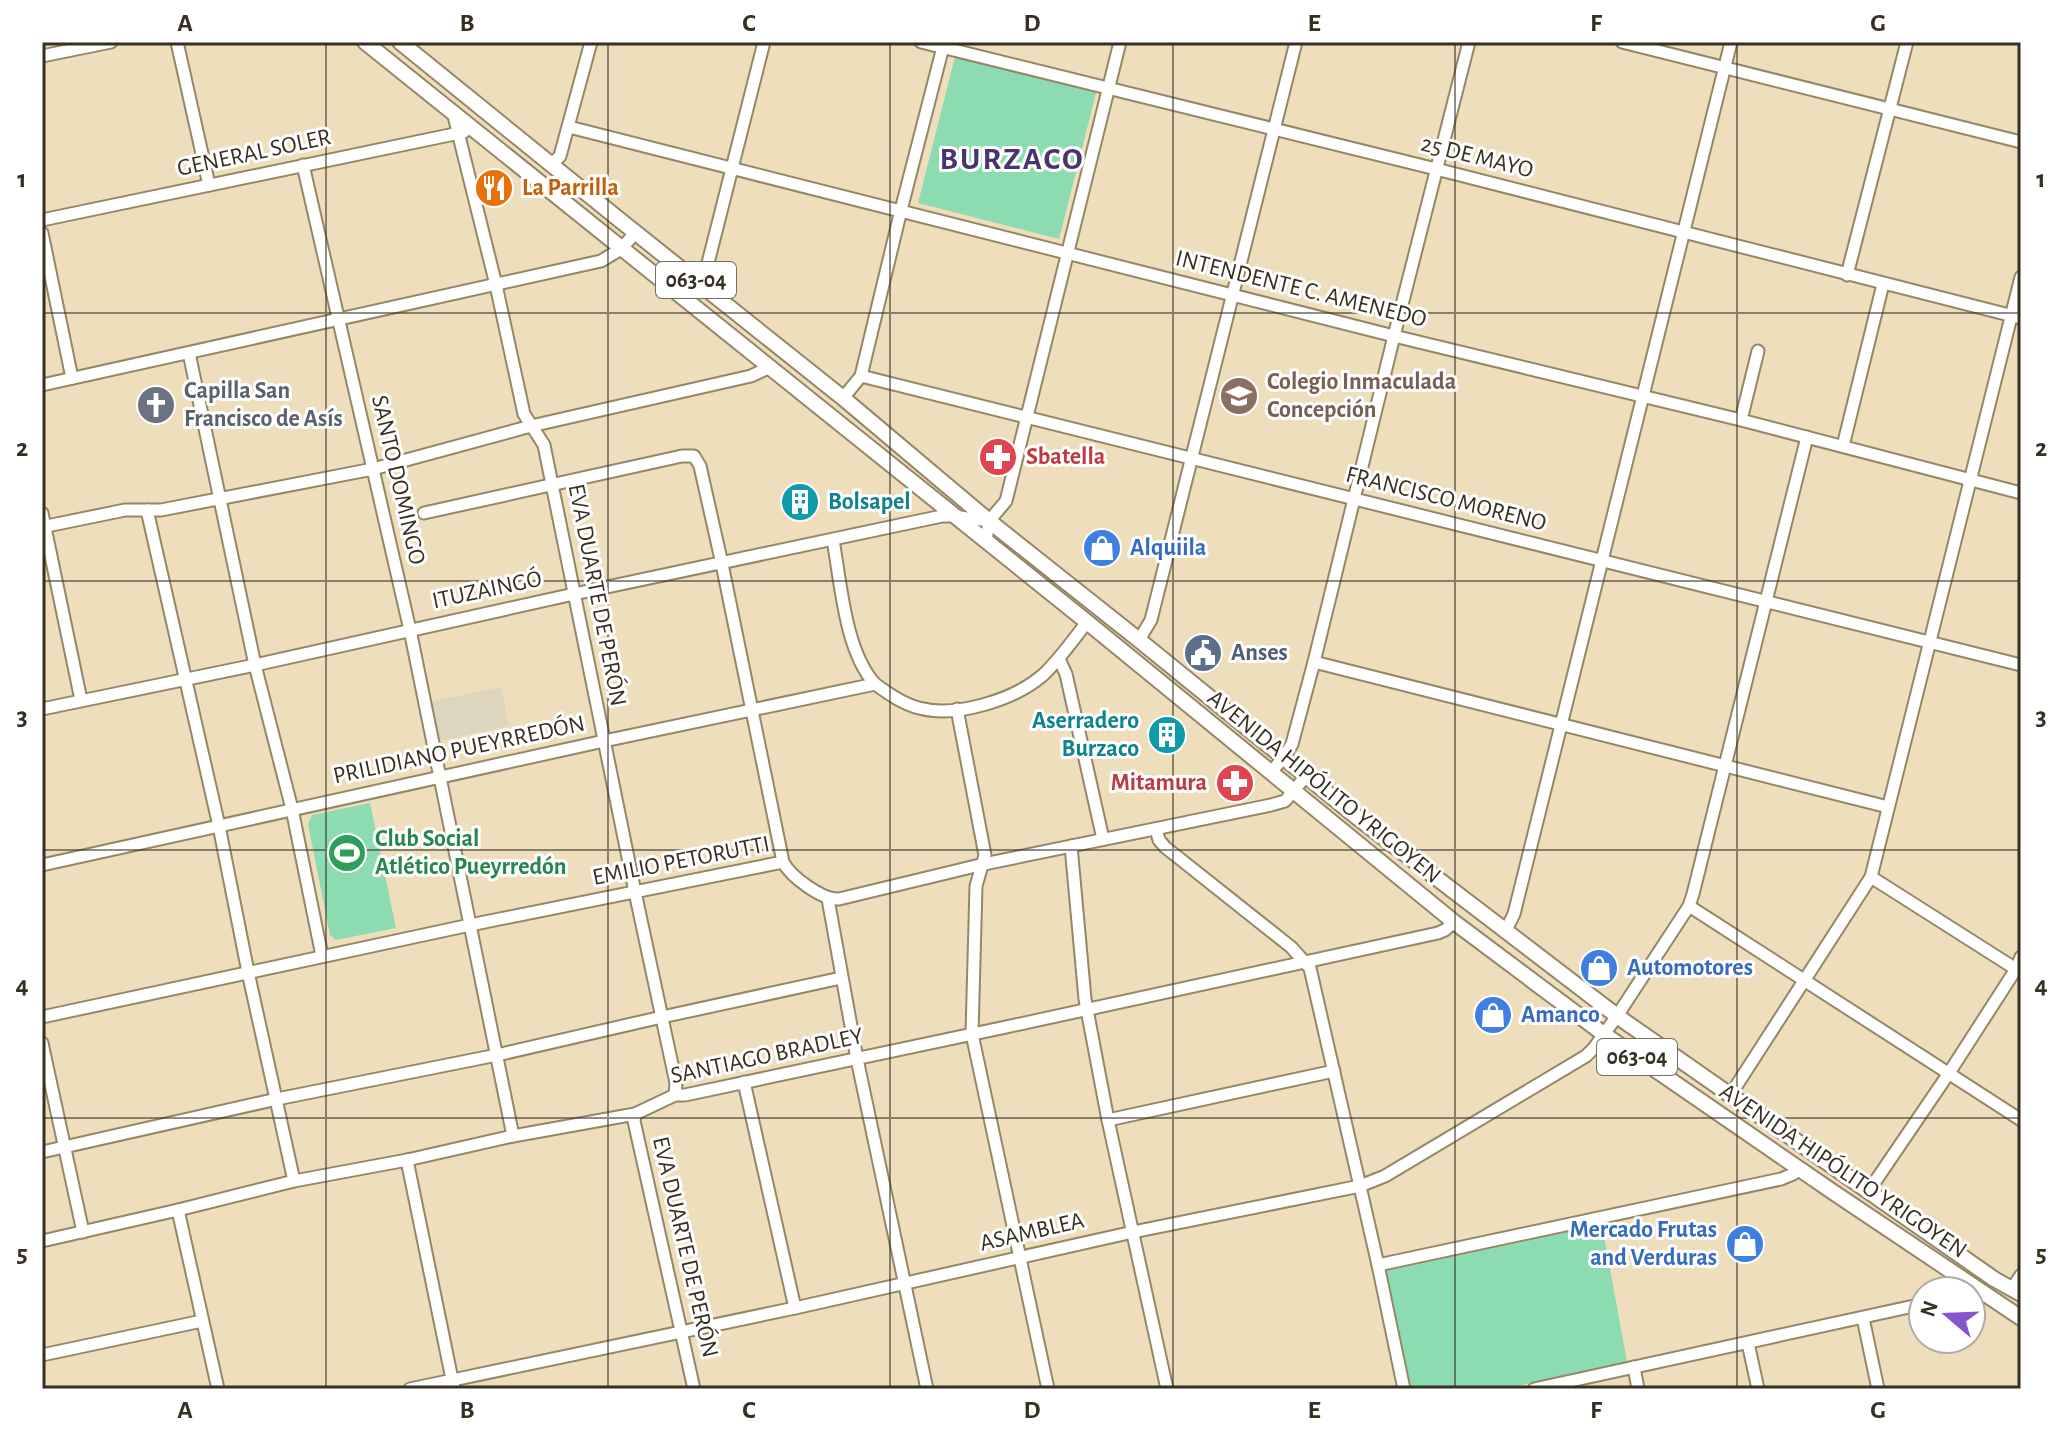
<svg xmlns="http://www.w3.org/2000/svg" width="2063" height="1431" font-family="'Alegreya Sans',sans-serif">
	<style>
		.commercial { fill: #ded5c0 }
		.green { fill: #8cdbb1 }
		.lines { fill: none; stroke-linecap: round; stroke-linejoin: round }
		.minor-casing { stroke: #958766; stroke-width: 15 }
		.major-casing { stroke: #958766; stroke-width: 18 }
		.minor { stroke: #fff; stroke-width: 11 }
		.major { stroke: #fff; stroke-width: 14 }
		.grid { fill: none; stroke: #363022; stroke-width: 2; stroke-opacity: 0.55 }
		.labels { text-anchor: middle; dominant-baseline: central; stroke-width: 6; stroke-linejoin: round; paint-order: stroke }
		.shield { fill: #fff; stroke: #726e64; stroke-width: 2 }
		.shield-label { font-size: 22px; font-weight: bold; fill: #363022 }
		.street-label { font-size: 24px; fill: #363022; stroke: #fff }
		.food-label { font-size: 24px; font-weight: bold; fill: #c56008; stroke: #fff; text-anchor: start }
		.education-label { font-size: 24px; font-weight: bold; fill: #785e54; stroke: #fff; text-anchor: start }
		.worship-label { font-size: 24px; font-weight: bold; fill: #5b616d; stroke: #fff; text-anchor: start }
		.health-label { font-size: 24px; font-weight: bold; fill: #be3a42; stroke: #fff; text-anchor: start }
		.culture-label { font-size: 24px; font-weight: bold; fill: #0d838f; stroke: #fff; text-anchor: start }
		.shop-label { font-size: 24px; font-weight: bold; fill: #366cbe; stroke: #fff; text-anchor: start }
		.service-label { font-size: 24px; font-weight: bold; fill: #4e5e75; stroke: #fff; text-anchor: start }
		.leisure-label { font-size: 24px; font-weight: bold; fill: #27864d; stroke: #fff; text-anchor: start }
		.district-label { font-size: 32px; font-weight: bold; letter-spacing: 2px; fill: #493470; stroke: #fff }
		.neatline { fill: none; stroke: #363022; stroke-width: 3 }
		.grid-label { font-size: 26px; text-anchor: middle; font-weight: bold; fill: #363022 }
	</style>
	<rect width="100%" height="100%" fill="#eedebb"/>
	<polygon class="commercial" points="501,687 509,726 437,741 429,702"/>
	<g class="green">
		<polygon points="955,57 1096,93 1059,239 918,203"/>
		<polygon points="370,803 396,928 336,940 330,935 308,824 312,815"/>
		<polygon points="1602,1225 1627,1362 1504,1389 1409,1389 1385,1271"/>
	</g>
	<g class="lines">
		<g class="minor-casing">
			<g id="minor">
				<polyline points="177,42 209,185"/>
				<polyline points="921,42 1436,169 2021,318"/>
				<polyline points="1622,42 2021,142"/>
				<polyline points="42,56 111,42"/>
				<polyline points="453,112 496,285 524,414 544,445 635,892 676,1083 675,1095"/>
				<polyline points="569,127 1394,336 1741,420 2021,493"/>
				<polyline points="303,165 410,630 513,1136"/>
				<polyline points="551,165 560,156 591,42"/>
				<polyline points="42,220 464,132"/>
				<polyline points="42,233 72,378"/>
				<polyline points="1847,275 1907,42"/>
				<polyline points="681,295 697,281 708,263 764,42"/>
				<polyline points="189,353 255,665 292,809 322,956"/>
				<polyline points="861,376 2021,665"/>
				<polyline points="42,385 601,261 621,249 636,232"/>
				<polyline points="843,398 861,376 901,210 944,43"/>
				<polyline points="1741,420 1758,351"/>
				<polyline points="1843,446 1883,284"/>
				<polyline points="147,510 219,826 248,972 294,1181"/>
				<polyline points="42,513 81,700"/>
				<polyline points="424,513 682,456 694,456 700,466 722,564 783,862"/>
				<polyline points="42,527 125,510 161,510 373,469 531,426 751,376 768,368"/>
				<path d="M 833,540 C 841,584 845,651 875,684"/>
				<polyline points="986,541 989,521 1006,501 1120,42"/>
				<polyline points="1139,640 1151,620 1296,42"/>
				<polyline points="1059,659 1066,674 1103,839"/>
				<polyline points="1314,662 1888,807"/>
				<polyline points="42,709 255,665 574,594 942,516 953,516 989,521"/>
				<polyline points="957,709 985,855 976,886 972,1034 1048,1389"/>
				<polyline points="1271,772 1284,757 1292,744 1314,662 1394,336 1469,42"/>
				<polyline points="1156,829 1159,840 1165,847 1291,947 1310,968 1378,1265 1404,1389"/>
				<polyline points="1071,846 1085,999 1108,1120 1167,1389"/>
				<path d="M 42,865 L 604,741 L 875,684 C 889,694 903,704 919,708 C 956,718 1014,700 1043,675 C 1060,659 1073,640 1087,622"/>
				<polyline points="1871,877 2019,971"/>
				<polyline points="828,899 857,1059 927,1389"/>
				<polyline points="1689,906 2021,1120"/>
				<polyline points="1505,932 1514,914 1731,42"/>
				<path d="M 42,1017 L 470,925 L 783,862 C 791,877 822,900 839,899 L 984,864 L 1271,805 L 1285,801 L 1306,776"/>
				<polyline points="42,1043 83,1232"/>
				<polyline points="744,1082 795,1308"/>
				<polyline points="1731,1094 1871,877 2021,277"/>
				<polyline points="635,1114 634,1121 694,1389"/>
				<polyline points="1108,1120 1334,1071"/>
				<polyline points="42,1152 277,1099 497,1055 662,1017 841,978"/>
				<polyline points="407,1160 454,1389"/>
				<polyline points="1868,1192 1949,1073 2016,969 2021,957"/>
				<polyline points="178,1210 218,1389"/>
				<path d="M 42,1241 L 178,1210 L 294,1181 L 407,1160 L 513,1136 L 635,1114 L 675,1095 L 685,1095 C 936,1042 1188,989 1438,933 L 1445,930 L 1454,922"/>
				<polyline points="1378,1265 1781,1179 1793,1174 1800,1169"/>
				<polyline points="2012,1289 2021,1275"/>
				<polyline points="1863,1318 1878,1389"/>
				<polyline points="1748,1343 1758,1389"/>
				<polyline points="42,1355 202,1321"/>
				<polyline points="1634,1367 1638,1389"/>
				<polyline points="410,1389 795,1308 1133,1232 1360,1186 1385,1176 1586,1056 1594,1048 1617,1016 1689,906 1693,894 1807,437"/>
				<polyline points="1534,1389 1923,1304"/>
			</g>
		</g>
		<g class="major-casing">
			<g id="major">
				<polyline points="365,42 1087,622 1454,922 1605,1035 1833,1192 2021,1318"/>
				<polyline points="400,42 616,217 843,398 989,521 1139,640 1358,818 1617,1016 1994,1279 2021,1294"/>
			</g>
		</g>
		<use href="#minor" class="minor"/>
		<use href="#major" class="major"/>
	</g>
	<path class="grid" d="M 326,42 L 326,1389M 608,42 L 608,1389M 890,42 L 890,1389M 1173,42 L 1173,1389M 1455,42 L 1455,1389M 1737,42 L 1737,1389M 42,313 L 2021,313M 42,581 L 2021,581M 42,850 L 2021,850M 42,1118 L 2021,1118"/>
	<defs>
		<g id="restaurant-disc" transform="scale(2)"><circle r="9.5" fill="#e8710a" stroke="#fff"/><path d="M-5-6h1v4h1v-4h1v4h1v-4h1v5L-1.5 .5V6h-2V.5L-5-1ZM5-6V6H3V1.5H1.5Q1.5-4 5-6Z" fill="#fff"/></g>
		<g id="school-disc" transform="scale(2)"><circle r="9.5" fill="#8d6e63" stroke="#fff"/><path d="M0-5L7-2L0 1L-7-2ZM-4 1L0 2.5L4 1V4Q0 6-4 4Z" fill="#fff"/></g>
		<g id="church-disc" transform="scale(2)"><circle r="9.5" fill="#6b7280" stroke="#fff"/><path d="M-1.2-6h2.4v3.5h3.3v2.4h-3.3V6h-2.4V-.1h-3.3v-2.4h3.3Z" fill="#fff"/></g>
		<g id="pharmacy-disc" transform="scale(2)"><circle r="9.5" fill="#e0444e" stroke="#fff"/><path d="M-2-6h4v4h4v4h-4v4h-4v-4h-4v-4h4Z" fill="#fff"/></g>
		<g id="building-disc" transform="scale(2)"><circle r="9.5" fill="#0f9aa8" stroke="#fff"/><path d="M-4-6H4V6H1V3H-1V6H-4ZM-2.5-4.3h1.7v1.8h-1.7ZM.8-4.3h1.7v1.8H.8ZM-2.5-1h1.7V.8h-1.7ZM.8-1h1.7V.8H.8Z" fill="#fff"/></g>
		<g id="shop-disc" transform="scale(2)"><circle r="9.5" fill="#3f7fe0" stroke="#fff"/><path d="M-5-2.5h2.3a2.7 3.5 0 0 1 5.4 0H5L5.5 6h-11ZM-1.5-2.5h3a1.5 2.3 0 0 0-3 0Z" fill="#fff"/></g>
		<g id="civic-disc" transform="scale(2)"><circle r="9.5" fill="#5c6f8a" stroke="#fff"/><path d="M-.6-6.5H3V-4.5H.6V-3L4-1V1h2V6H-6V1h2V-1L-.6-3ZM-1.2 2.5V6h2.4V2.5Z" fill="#fff"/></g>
		<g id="stadium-disc" transform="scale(2)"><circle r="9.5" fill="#2e9e5b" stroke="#fff"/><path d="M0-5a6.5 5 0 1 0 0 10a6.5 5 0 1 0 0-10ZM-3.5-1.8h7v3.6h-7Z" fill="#fff"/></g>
	</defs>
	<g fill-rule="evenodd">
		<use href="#restaurant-disc" x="494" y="188"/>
		<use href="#school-disc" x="1239" y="396"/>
		<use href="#church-disc" x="156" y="405"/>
		<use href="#pharmacy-disc" x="998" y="457"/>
		<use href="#building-disc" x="800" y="502"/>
		<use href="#shop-disc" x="1102" y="548"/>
		<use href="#civic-disc" x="1203" y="653"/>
		<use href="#building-disc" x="1167" y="735"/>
		<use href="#pharmacy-disc" x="1235" y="783"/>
		<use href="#stadium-disc" x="347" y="853"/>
		<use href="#shop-disc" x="1599" y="968"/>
		<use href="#shop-disc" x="1493" y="1015"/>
		<use href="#shop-disc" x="1745" y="1244"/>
	</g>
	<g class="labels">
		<g class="shield">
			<rect x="656" y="262" width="80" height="36" rx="6"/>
			<rect x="1597" y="1039" width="80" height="36" rx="6"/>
		</g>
		<g class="shield-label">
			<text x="696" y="280">063-04</text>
			<text x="1637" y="1057">063-04</text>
		</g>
		<g class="street-label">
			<text transform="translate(254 153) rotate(-12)">GENERAL SOLER</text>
			<text transform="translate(1477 157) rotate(14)">25 DE MAYO</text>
			<text transform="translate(1301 289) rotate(14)">INTENDENTE C. AMENEDO</text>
			<text transform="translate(398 480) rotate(77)">SANTO DOMINGO</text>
			<text transform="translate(1446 499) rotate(14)">FRANCISCO MORENO</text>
			<text transform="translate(487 590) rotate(-12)">ITUZAINGÓ</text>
			<text transform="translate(597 595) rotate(79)">EVA DUARTE DE PERÓN</text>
			<text transform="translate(459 750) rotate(-12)">PRILIDIANO PUEYRREDÓN</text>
			<text transform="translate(1324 787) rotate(39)">AVENIDA HIPÓLITO YRIGOYEN</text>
			<text transform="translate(681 861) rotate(-11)">EMILIO PETORUTTI</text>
			<text transform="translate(767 1056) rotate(-12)">SANTIAGO BRADLEY</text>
			<text transform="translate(1843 1171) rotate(34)">AVENIDA HIPÓLITO YRIGOYEN</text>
			<text transform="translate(1032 1232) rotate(-13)">ASAMBLEA</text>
			<text transform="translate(685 1247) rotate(77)">EVA DUARTE DE PERÓN</text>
		</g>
		<g class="food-label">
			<text x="522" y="188">La Parrilla</text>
		</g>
		<g class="education-label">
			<text x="1267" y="382">Colegio Inmaculada<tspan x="1267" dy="28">Concepción</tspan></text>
		</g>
		<g class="worship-label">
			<text x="184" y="391">Capilla San<tspan x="184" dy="28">Francisco de Asís</tspan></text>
		</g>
		<g class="health-label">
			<text x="1026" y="457">Sbatella</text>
			<text x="1207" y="783" text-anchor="end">Mitamura</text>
		</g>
		<g class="culture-label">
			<text x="828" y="502">Bolsapel</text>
			<text x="1139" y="721" text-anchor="end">Aserradero<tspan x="1139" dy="28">Burzaco</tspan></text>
		</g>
		<g class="shop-label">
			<text x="1130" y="548">Alquiila</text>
			<text x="1627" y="968">Automotores</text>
			<text x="1521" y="1015">Amanco</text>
			<text x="1717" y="1230" text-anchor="end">Mercado Frutas<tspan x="1717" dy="28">and Verduras</tspan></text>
		</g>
		<g class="service-label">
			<text x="1231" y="653">Anses</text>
		</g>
		<g class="leisure-label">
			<text x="375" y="839">Club Social<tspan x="375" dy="28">Atlético Pueyrredón</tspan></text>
		</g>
		<g class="district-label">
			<text x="1012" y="159">BURZACO</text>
		</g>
	</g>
	<rect width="2063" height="1431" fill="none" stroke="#ffffff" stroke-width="88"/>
	<g transform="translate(1947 1315) rotate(289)"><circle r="38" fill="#ffffff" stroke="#afaca7" stroke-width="2"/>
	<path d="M0-6L14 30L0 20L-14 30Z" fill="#8455ce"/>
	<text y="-12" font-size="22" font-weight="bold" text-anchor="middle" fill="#363022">N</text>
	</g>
	<rect x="44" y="44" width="1975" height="1343" class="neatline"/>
	<g class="grid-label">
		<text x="185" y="31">A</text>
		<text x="467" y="31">B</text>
		<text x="749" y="31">C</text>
		<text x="1032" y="31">D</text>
		<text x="1314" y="31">E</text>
		<text x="1596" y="31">F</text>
		<text x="1878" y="31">G</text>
		<text x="22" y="187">1</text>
		<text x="2041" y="187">1</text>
		<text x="22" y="456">2</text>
		<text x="2041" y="456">2</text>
		<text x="22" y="725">3</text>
		<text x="2041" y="725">3</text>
		<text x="22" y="993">4</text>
		<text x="2041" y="993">4</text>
		<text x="22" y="1262">5</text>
		<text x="2041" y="1262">5</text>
		<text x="185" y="1418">A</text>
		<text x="467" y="1418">B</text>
		<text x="749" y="1418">C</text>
		<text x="1032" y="1418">D</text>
		<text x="1314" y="1418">E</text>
		<text x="1596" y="1418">F</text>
		<text x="1878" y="1418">G</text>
	</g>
</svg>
